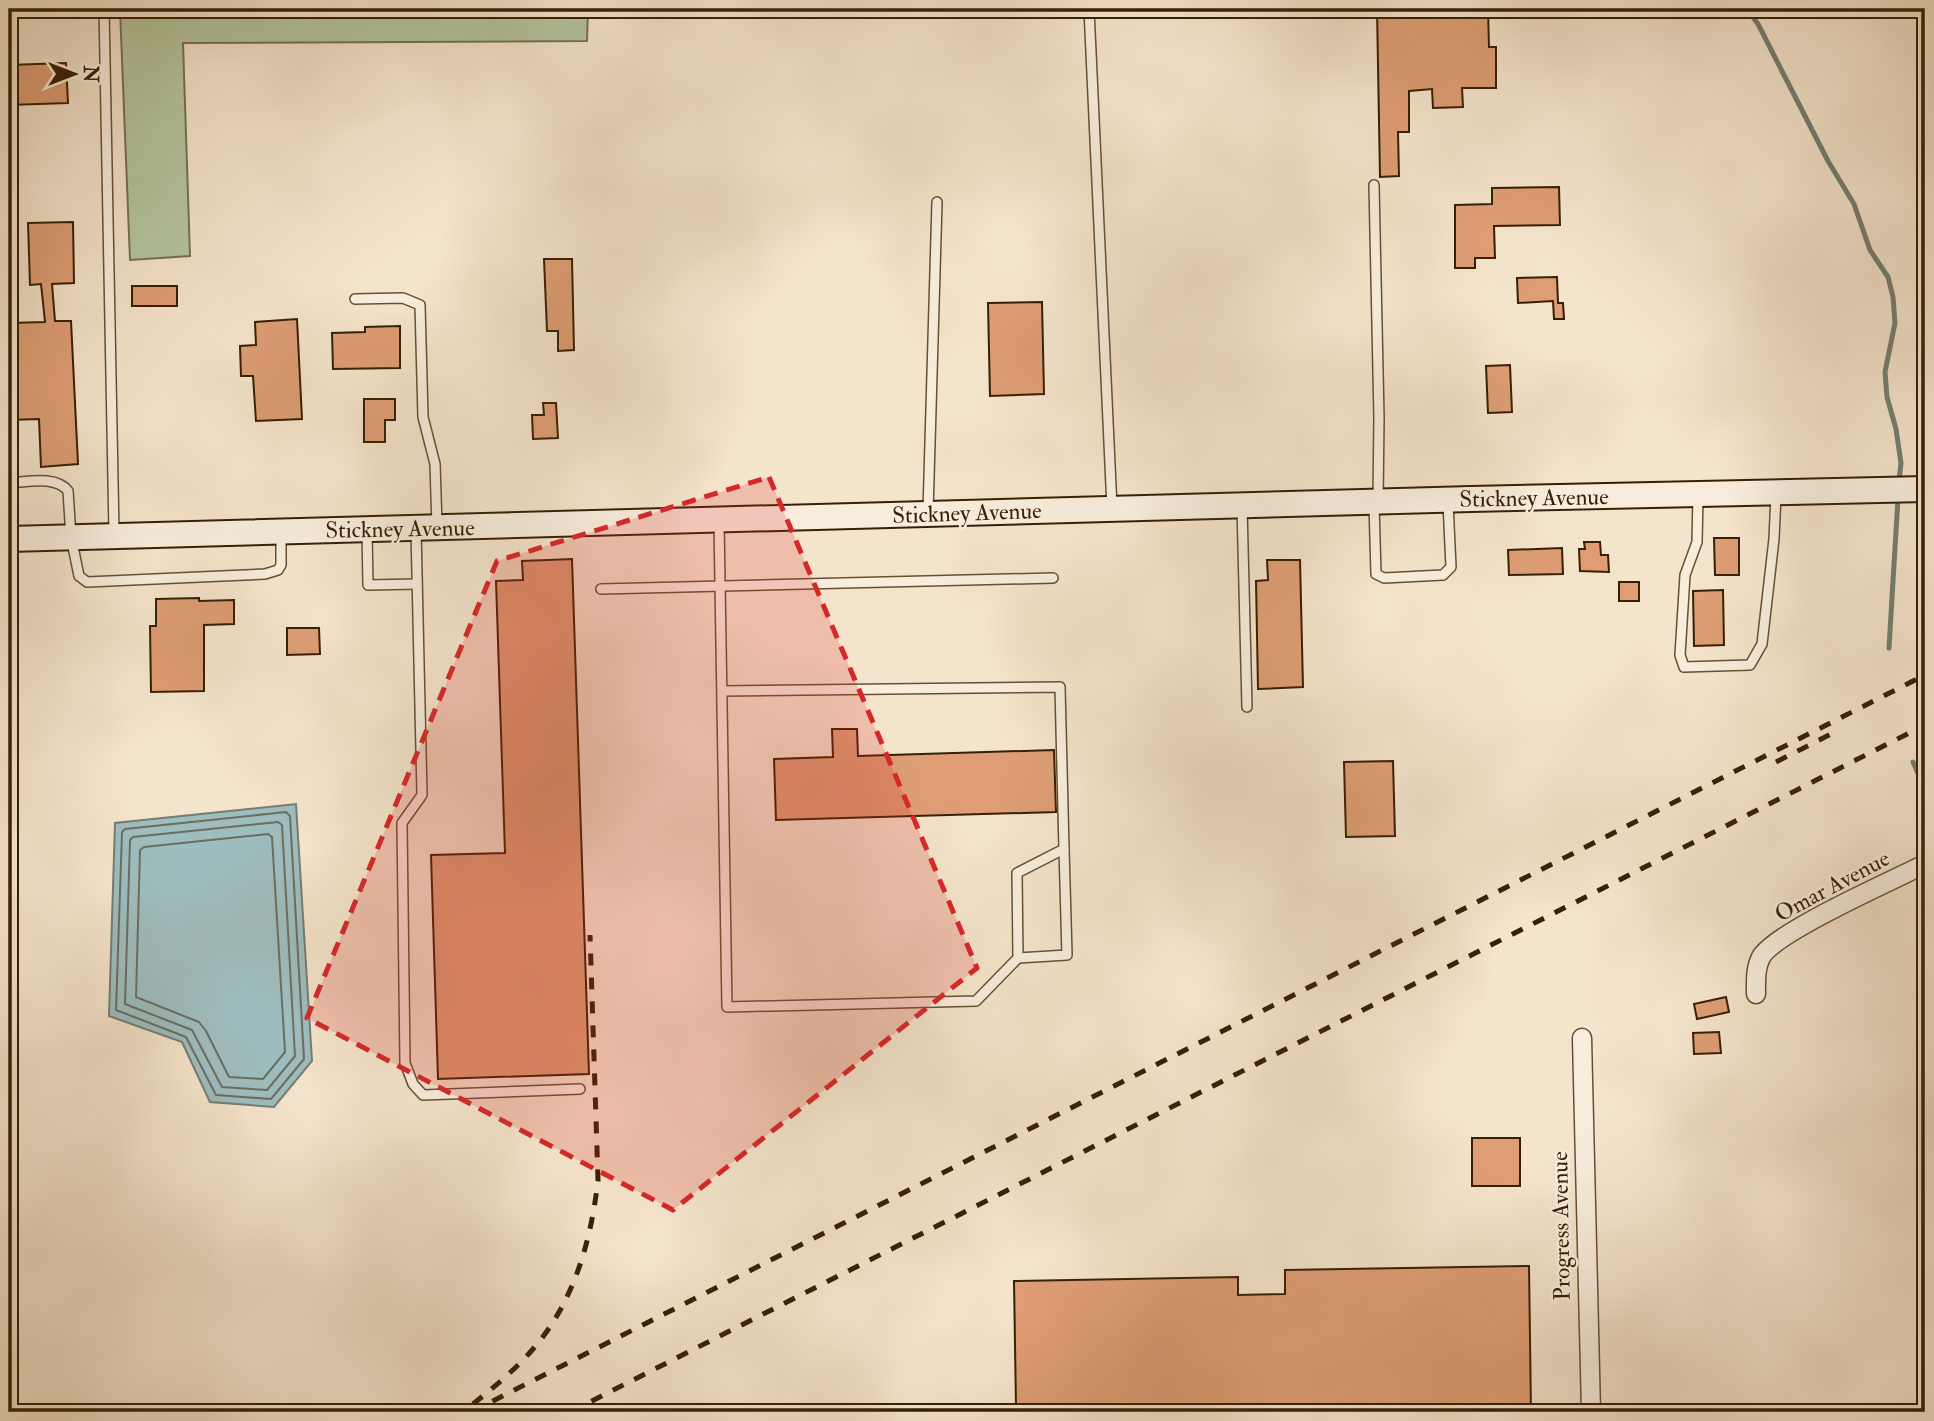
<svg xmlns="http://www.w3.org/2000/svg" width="1934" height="1421" font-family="'IM FELL Double Pica',serif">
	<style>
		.green { fill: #b5c59d; stroke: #767250; stroke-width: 2 }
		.water { fill: #9ebdbe; stroke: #757e73; stroke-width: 2 }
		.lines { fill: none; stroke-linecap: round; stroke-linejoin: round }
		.shore { stroke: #6a6e60; stroke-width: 2 }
		.stream { stroke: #757e73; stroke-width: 5 }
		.building { fill: #de9d75; stroke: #371f03; stroke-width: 2 }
		.lane-casing { stroke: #665035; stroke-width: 12 }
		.street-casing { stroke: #665035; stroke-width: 21 }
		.secondary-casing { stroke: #371f03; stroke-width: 28 }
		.lane { stroke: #f8eddd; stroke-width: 9 }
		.street { stroke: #f8eddd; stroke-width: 18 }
		.secondary { stroke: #f8eddd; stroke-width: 24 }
		.rail { stroke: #371f03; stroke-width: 5; stroke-dasharray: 12 12; stroke-linecap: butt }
		.marked { fill: #d62828; fill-opacity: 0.2; stroke: #d62828; stroke-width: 5; stroke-dasharray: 14 9; stroke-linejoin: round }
		.labels { text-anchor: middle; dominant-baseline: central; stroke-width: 5; stroke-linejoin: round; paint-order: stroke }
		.street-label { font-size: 23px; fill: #371f03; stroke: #f8eddd }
	</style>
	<rect width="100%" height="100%" fill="#f4e4cb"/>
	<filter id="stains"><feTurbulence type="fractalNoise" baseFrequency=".00286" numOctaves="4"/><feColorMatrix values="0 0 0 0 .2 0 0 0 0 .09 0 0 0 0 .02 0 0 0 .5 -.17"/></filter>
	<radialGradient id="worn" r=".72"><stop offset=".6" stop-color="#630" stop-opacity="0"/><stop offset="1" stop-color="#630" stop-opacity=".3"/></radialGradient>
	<polygon class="green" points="120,9 588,9 587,41 183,43 190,256 130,260"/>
	<polygon class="water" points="296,804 312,1061 274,1107 210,1102 182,1042 109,1016 115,823"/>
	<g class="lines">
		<g class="shore">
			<polygon points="286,812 290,816 304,1059 271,1099 216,1095 186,1037 116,1010 122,832 125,829"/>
			<polygon points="278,822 282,825 295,1056 267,1090 222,1087 192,1030 125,1004 130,840 133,837"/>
			<polygon points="268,834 272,837 285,1052 263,1079 229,1077 206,1031 199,1022 136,997 140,850 144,847"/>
		</g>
		<g class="stream">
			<polyline points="1747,9 1758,24 1828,161 1854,204 1870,250 1888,277 1893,297 1895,323 1885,372 1887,397 1896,429 1901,463 1899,481"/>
			<polyline points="1889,648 1898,498"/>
			<polyline points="1913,762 1925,789"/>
		</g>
	</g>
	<g class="building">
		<polygon points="1377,9 1488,9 1489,47 1496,47 1496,88 1462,88 1463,107 1433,108 1432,89 1409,91 1409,132 1398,132 1399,176 1380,177"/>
		<polygon points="66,63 68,103 9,105 9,65"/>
		<polygon points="1559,187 1560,225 1494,226 1495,258 1475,258 1475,268 1455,268 1455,205 1492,204 1492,188"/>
		<polygon points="73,222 74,283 52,284 55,321 71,321 78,464 41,467 39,419 9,420 9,323 45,322 41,284 30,285 28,223"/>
		<polygon points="544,259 572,259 574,350 558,351 558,331 547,331"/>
		<polygon points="1557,277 1558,303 1563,303 1564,319 1554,319 1553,301 1518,303 1517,278"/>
		<rect x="132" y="286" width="45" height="20"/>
		<polygon points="1042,302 1044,394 990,396 988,303"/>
		<polygon points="297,319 302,419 256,421 253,376 241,376 240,346 256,345 255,322"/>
		<polygon points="400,326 400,368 333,369 332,333 365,332 365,327"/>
		<polygon points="1510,365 1512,412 1488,413 1486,366"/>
		<polygon points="364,399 395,399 395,420 385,420 385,442 364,442"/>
		<polygon points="543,403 556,403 558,438 533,439 532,415 544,415"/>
		<polygon points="1714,538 1739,538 1739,575 1715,575"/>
		<polygon points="1584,542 1600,542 1601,555 1608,555 1609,572 1580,571 1579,549 1585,549"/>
		<polygon points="1562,548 1563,574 1509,575 1508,550"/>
		<polygon points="572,559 589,1074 438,1079 431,855 505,853 496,581 523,580 522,561"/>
		<polygon points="1267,560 1300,560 1303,687 1258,689 1256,581 1268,580"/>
		<rect x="1619" y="582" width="20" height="19"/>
		<polygon points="1723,590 1724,645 1694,646 1693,591"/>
		<polygon points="199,598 199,601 234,600 234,624 204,625 204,691 151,692 150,626 156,626 156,599"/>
		<polygon points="287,628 319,628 320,654 287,655"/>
		<polygon points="832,729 857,729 858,756 1054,750 1056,812 776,820 774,759 833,757"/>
		<polygon points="1393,761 1395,836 1346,837 1344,762"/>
		<polygon points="1726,997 1729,1012 1697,1019 1694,1004"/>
		<polygon points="1719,1032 1721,1053 1694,1054 1693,1033"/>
		<rect x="1472" y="1138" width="48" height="48"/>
		<polygon points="1529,1266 1531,1412 939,1412 939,1409 1016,1407 1014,1281 1238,1277 1238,1295 1285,1294 1285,1270"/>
	</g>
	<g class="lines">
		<g class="lane-casing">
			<g id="lane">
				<polyline points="104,9 114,534"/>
				<polyline points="1089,9 1112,508"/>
				<polyline points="1374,185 1379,418 1378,500"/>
				<polyline points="355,299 403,298 420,305 423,417 435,464 437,526"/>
				<path d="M 9,483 C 27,482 56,475 68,491 L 71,537 L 79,576 L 87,582 L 265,574 L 278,570 L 281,565 L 281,535"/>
				<polyline points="1698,496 1697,542 1685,575 1680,655 1684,667 1750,665 1762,644 1774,539 1776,495"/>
				<polyline points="1374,504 1376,574 1384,578 1443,575 1451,567 1448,503"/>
				<polyline points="1242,507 1247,707"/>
				<polyline points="928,512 937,202"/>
				<polyline points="719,522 727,1007 976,1001 1018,958 1017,873 1064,849 1060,687 722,691"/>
				<polyline points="416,530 422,795 402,823 405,1063 413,1084 423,1095 580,1089"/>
				<polyline points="367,531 368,585 417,584"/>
				<polyline points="601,589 1053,578"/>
				<polyline points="1018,958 1067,955 1064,849"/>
			</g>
		</g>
		<g class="street-casing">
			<g id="street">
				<path d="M 1756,994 C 1756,982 1755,969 1761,957 C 1777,931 1892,881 1925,864"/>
				<polyline points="1582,1038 1591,1412"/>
			</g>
		</g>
		<g class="secondary-casing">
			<polyline id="secondary" points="9,539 1471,499 1925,489"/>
		</g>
		<use href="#lane" class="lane"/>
		<use href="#street" class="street"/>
		<use href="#secondary" class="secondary"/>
		<g class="rail">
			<polyline points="1776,762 1839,730"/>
			<path d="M 473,1404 C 494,1387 515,1370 533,1349 C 574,1302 591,1241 598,1180 L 590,935"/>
			<polyline points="471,1412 1925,675"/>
			<polyline points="570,1412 1925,725"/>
		</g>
	</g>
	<path class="marked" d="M 769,477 L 977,968 L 673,1210 L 307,1018 L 497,561 Z"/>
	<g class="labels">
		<g class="street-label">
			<text transform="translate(1534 498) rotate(-1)">Stickney Avenue</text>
			<text transform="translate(967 513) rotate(-2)">Stickney Avenue</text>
			<text transform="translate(400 529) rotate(-1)">Stickney Avenue</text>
			<text transform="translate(1832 886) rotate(-28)">Omar Avenue</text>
			<text transform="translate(1561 1226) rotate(-91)">Progress Avenue</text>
		</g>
	</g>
	<rect width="1934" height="1421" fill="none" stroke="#f4e4cb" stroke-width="35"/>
	<rect x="10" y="10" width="1913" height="1400" fill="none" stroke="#371f03" stroke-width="3.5"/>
	<rect x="18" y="18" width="1899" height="1386" fill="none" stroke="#371f03" stroke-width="2"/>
	<g transform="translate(74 74) rotate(90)" stroke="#f8eddd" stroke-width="5" paint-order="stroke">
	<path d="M0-5L12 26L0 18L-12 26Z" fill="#371f03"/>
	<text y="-10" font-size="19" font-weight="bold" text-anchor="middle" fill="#371f03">N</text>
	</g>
	<rect width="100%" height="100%" filter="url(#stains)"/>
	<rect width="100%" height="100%" fill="url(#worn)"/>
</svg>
